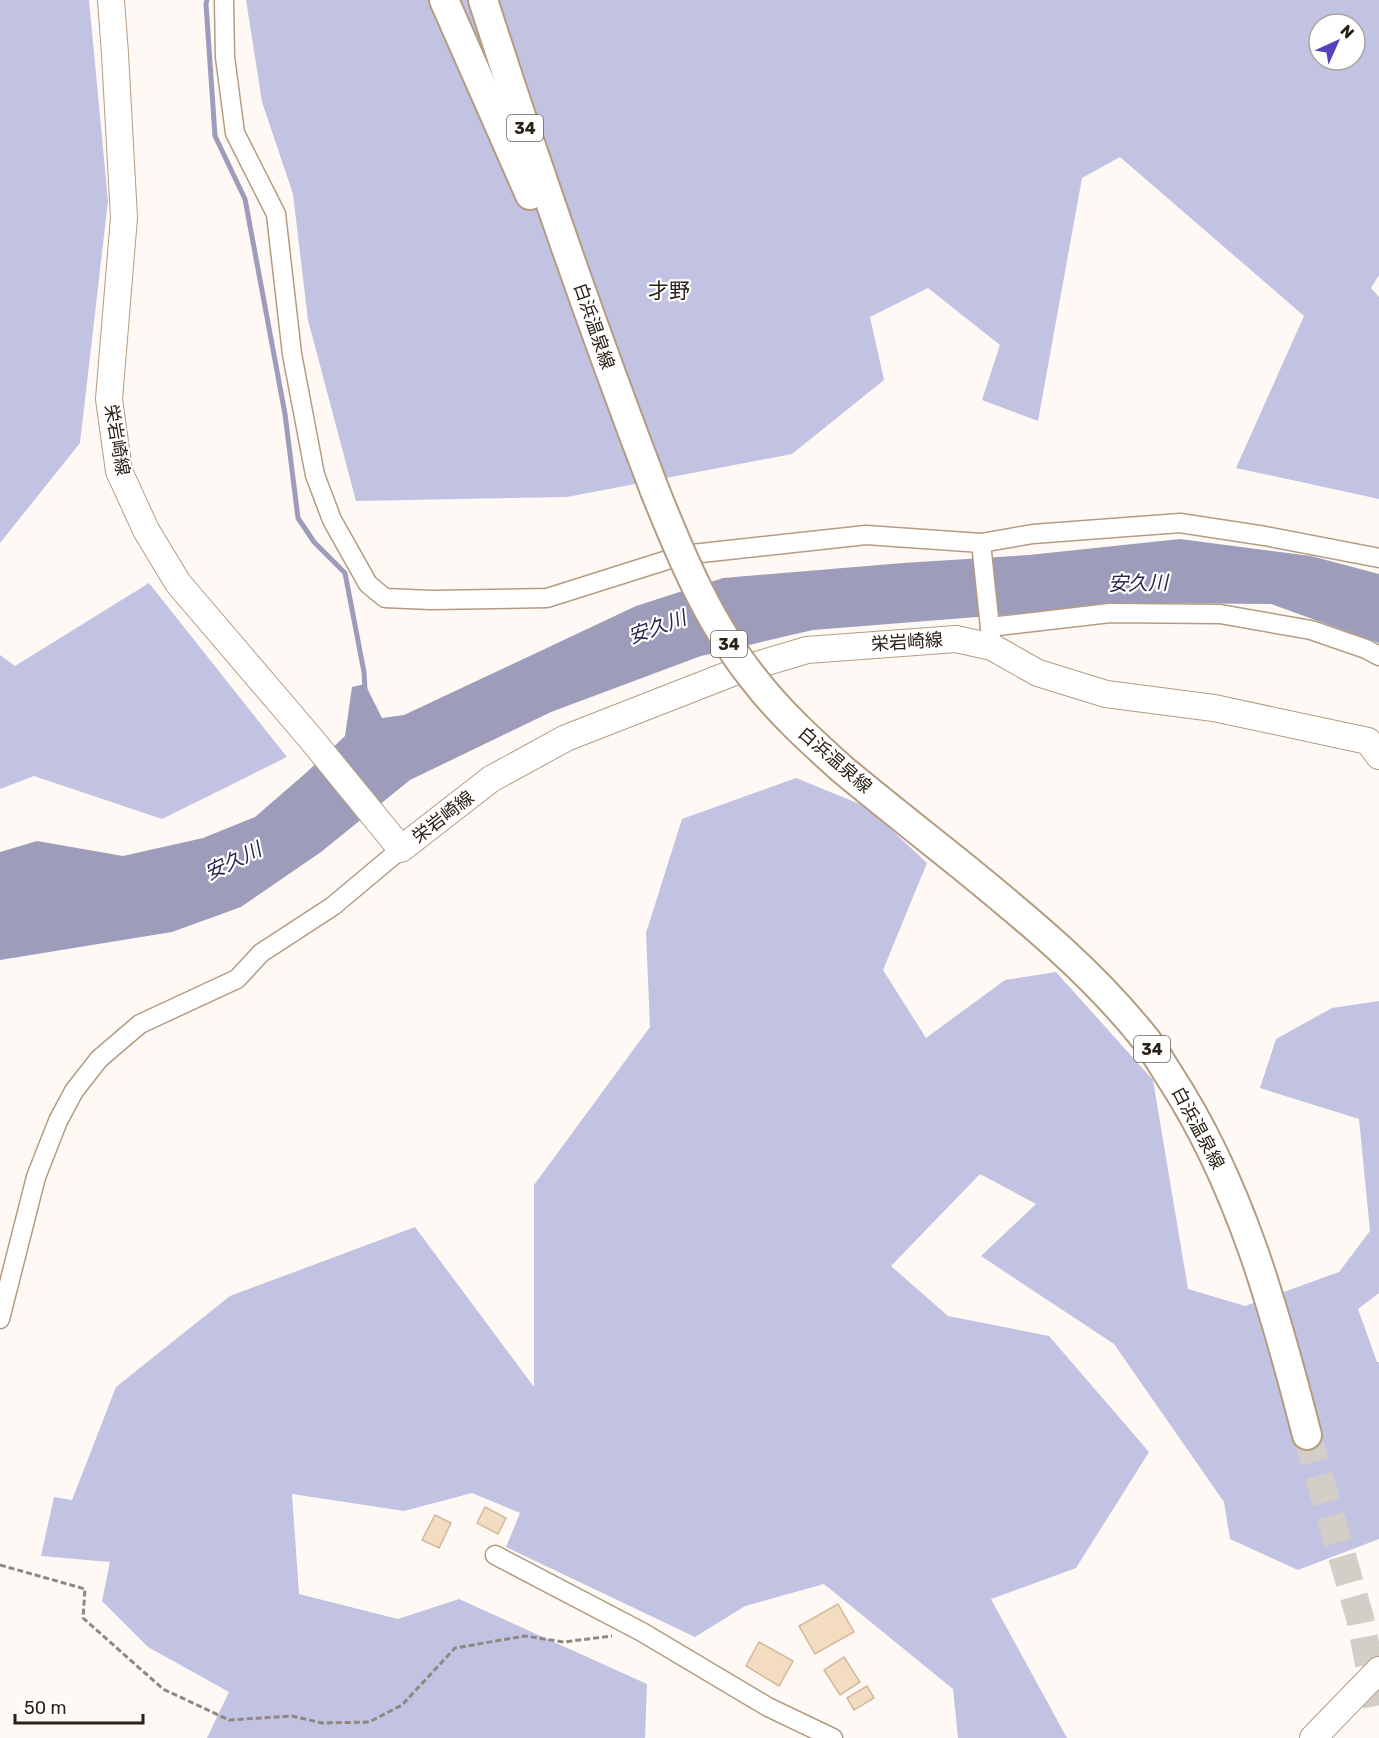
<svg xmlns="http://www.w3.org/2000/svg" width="1379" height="1738" font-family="Rubik,'Noto Sans JP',sans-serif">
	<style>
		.forest { fill: #c2c2e2; fill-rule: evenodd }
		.water { fill: #9d9dbb }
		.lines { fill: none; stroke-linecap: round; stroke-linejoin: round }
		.stream { stroke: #9d9dbb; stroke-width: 5 }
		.building { fill: #f4dcc1; stroke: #d1b99e; stroke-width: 1.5 }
		.primary-tunnel { stroke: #d4cec8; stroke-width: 28; stroke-dasharray: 28 14; stroke-linecap: butt }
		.minor-casing { stroke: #b49c83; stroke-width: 21 }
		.secondary-casing { stroke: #b49c83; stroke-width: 28 }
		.primary-casing { stroke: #b49c83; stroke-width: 32 }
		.path { stroke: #8f8880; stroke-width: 3; stroke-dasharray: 6 3; stroke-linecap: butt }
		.minor { stroke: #fff; stroke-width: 18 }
		.secondary { stroke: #fff; stroke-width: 26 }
		.primary { stroke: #fff; stroke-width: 28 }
		.primary-bridge-casing { stroke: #b49c83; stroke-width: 32; stroke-linecap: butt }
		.primary-bridge { stroke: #fff; stroke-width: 28 }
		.labels { text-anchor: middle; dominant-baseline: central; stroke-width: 4.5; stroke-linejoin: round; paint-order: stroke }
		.shield { fill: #fff; stroke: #6a645c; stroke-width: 1.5 }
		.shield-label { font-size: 16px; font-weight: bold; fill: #2a2116 }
		.street-label { font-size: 18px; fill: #2a2116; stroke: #fff }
		.water-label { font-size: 20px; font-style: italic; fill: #28244e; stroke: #fff }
		.quarter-label { font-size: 21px; fill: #2a2116; stroke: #fff }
	</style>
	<rect width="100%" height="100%" fill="#fef9f4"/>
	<g class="forest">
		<polygon points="0,0 89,0 108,201 80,443 0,543"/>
		<path d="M 246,0 L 1379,0 L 1379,275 L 1371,288 L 1379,297 L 1379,499 L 1236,468 L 1304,316 L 1120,157 L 1082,178 L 1038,421 L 982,400 L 1000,345 L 928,288 L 870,317 L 884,380 L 792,454 L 567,497 L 356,501 L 308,320 L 293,194 L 262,102 ZM 1319,24 L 1355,24 L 1355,60 L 1319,60 Z"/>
		<polygon points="149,583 287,757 162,819 34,776 0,789 0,655 15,666"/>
		<polygon points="796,778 867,807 927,863 883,970 926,1038 1005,980 1056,972 1153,1080 1188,1289 1245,1306 1339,1272 1370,1231 1359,1119 1260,1088 1276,1039 1332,1008 1379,1001 1379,1293 1358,1309 1377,1362 1379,1362 1379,1539 1298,1570 1230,1539 1224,1502 1114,1344 981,1256 1036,1204 980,1174 891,1266 948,1316 1049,1336 1149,1452 1076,1568 991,1599 1067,1738 958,1738 953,1689 824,1584 745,1606 695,1637 506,1547 520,1513 472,1493 404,1511 292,1494 299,1594 398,1619 459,1599 647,1684 645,1738 207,1738 229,1692 148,1647 102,1601 110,1562 41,1556 54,1497 72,1500 116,1387 230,1296 415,1227 534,1387 534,1185 650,1027 646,933 682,819"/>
	</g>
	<polygon class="water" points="1180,539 1311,556 1379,574 1379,643 1271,604 1152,603 813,630 701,656 551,712 410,780 321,852 241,907 172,932 0,960 0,852 37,841 123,856 203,838 255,817 307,772 345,736 352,687 365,684 382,718 404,715 636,606 723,578 903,563 1029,555"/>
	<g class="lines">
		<polyline class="stream" points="207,0 206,4 215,136 245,199 285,414 298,518 314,542 345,573 364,672 365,690"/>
	</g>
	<g class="building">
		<polygon points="485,1507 506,1518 498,1534 477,1523"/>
		<polygon points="435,1515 451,1523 439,1548 422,1540"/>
		<polygon points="838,1604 854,1632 815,1654 799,1626"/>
		<polygon points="759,1642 793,1661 779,1686 746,1666"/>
		<polygon points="844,1657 860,1682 840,1695 824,1670"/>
		<polygon points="867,1686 874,1698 854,1710 847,1698"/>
	</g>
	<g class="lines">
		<polyline class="primary-tunnel" points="1307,1435 1360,1618 1379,1716"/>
		<g class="minor-casing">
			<g id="minor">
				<polyline points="224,0 225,57 235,133 276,214 292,354 315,475 332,520 368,584 385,598 431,600 547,598 683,555 866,535 981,543 1033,534 1180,523 1265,536 1379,558"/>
				<polyline points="981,543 991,637"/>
				<polyline points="990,627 1110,613 1220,614 1311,630 1366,649 1379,656"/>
				<polyline points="0,1319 36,1177 58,1121 74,1091 99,1059 140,1024 237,979 261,953 333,906 401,849"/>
				<polyline points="495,1555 642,1632 768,1707 833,1738"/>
			</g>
		</g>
		<g class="secondary-casing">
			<g id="secondary">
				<polyline points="111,0 115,54 124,218 109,399 119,471 146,530 178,583 312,740 401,849 491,779 566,738 740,670 807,650 956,639 992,647 1038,673 1106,694 1214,708 1368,741 1379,756"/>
				<polyline points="1313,1738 1379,1670"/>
			</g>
		</g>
		<g class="primary-casing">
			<g id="primary">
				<polyline points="444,0 530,195"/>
				<path d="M 483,0 C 536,165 593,329 655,491"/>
				<path d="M 842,769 C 883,803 925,836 966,869 C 1031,922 1095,975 1147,1041 C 1155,1052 1162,1064 1169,1075 C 1240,1183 1275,1311 1307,1435"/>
			</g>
		</g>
		<polyline class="path" points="0,1565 85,1589 83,1618 163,1689 229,1720 292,1716 322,1723 369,1722 402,1705 455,1648 525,1636 564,1642 612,1636"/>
		<use href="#minor" class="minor"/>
		<use href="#secondary" class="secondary"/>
		<use href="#primary" class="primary"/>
		<g class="primary-bridge-casing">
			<path id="primary-bridge" d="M 655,491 C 681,556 709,623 753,678 C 779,712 810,740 842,769"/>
		</g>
		<use href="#primary-bridge" class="primary-bridge"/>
	</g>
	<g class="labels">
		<g class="shield">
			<rect x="507" y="115" width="36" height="26" rx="4.5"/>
			<rect x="711" y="631" width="36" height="26" rx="4.5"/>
			<rect x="1134" y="1036" width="36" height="26" rx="4.5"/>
		</g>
		<g class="shield-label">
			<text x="525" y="128">34</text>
			<text x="729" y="644">34</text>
			<text x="1152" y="1049">34</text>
		</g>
		<g class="street-label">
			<text transform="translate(594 326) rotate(71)">白浜温泉線</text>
			<text transform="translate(117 440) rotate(80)">栄岩崎線</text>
			<text transform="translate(907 642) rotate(-4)">栄岩崎線</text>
			<text transform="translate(835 760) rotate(41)">白浜温泉線</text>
			<text transform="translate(443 817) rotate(-38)">栄岩崎線</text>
			<text transform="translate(1198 1128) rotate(62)">白浜温泉線</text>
		</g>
		<g class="water-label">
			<text transform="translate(1138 583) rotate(-1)">安久川</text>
			<text transform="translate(657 627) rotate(-20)">安久川</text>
			<text transform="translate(233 861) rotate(-26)">安久川</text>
		</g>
		<g class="quarter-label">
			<text x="669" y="290">才野</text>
		</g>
	</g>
	<g transform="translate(1337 42) rotate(45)"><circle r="28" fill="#ffffff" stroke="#aaa6a2" stroke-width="1.5"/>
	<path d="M0-4.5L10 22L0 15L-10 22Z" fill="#5642ba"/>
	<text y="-9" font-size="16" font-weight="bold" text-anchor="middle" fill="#2a2116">N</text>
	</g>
	<path d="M15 1714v9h128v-9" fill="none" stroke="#2a2116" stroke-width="3"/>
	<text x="24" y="1714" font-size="18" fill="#2a2116" stroke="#ffffff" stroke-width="4.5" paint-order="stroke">50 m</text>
</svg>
